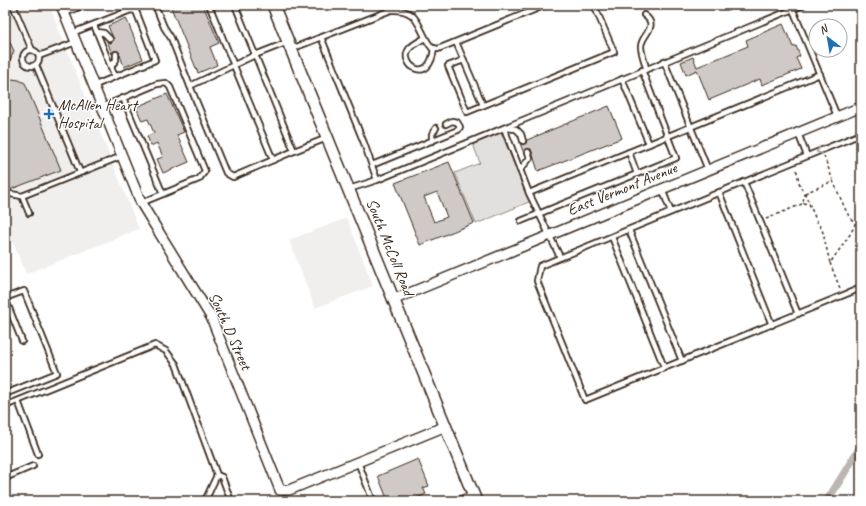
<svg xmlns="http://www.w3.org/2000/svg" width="866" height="506" font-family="Caveat,sans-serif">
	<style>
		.built { fill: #f1efee }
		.green { fill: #e2e0de; stroke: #8e857e }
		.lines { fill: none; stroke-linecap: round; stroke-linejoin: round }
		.canal { stroke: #bcb6b3; stroke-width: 8 }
		.building { fill: #cfcac7; stroke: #3b2a1e; fill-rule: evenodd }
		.service-casing { stroke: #3b2a1e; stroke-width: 8 }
		.minor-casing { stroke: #3b2a1e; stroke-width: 12 }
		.tertiary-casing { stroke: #3b2a1e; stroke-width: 14 }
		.path { stroke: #3b2a1e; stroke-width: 1.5; stroke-dasharray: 3 3; stroke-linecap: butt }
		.service { stroke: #fff; stroke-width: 4.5 }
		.minor { stroke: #fff; stroke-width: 9 }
		.tertiary { stroke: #fff; stroke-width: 11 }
		.oneway { stroke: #a79f9a }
		.poi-dot { fill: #1f6fb2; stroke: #fff; stroke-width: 1.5 }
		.labels { text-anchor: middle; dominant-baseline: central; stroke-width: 3; stroke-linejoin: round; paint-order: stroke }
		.poi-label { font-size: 16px; fill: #3b2a1e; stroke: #fff; text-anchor: start }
		.street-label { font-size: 16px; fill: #3b2a1e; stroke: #fff }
	</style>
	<rect width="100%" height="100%" fill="#fff"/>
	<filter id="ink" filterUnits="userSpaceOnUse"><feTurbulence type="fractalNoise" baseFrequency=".025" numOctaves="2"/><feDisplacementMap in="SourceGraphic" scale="8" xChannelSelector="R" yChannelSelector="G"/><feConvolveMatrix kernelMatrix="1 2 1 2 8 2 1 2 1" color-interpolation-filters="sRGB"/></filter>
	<g filter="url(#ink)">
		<g class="built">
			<polygon points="5,5 49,5 139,229 26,274 5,223"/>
			<polygon points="347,218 373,286 315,308 289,240"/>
		</g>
		<polygon class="green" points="501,132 529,202 476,224 455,173 480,163 473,144"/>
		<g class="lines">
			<polyline class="canal" points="827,501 861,446"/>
		</g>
		<g class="building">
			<polygon points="170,5 203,5 219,43 210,47 217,65 198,73"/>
			<polygon points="126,18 143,59 124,67 119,52 114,51 112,54 107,41 111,43 114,40 108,26"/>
			<polygon points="783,24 793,47 796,46 800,56 796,58 801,69 762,85 760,79 709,100 697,70 686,75 681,62 693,57 697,67 748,46 746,40"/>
			<polygon points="5,32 14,51 5,72"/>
			<polygon points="12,79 19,80 25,83 61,170 9,190 5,180 5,82"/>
			<polygon points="167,94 184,132 177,135 189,162 163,173 157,159 163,157 157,143 151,146 147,136 154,133 148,119 142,121 136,107"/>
			<polygon points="609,106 622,138 538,171 531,149 525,149 524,154 520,143 524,144 527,140"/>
			<path d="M 449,162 L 474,223 L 420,245 L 395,183 ZM 437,192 L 447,217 L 434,222 L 424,197 Z"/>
			<polygon points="418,459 429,486 423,488 426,494 410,501 388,501 378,476"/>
		</g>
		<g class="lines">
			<g class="service-casing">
				<g id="service">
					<polyline points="13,5 32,50"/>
					<polyline points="155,5 164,27 171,38 190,86 255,55 288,42"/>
					<polyline points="209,5 273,160"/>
					<polyline points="235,5 294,151 327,138"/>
					<polyline points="791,5 837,116"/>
					<polyline points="65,13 84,5"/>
					<path d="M 644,15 C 660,26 642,34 641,46 C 641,53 645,62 646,68"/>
					<polyline points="94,25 115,77"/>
					<polyline points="97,32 104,33 110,39"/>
					<polyline points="72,33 131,10 136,11 155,60 93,86"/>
					<polyline points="321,37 364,143 377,180"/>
					<path d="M 425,38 C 420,41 413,44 409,49 C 398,64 430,87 434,48"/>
					<polyline points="456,42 483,105"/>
					<path d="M 291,49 L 391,10 C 421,8 417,30 432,48 L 438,49 L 546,5"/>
					<circle cx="31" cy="58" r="8"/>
					<polyline points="39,56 76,42"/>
					<polyline points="464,60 448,66 467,112 614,52 594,5"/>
					<polyline points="664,61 708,170"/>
					<polyline points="36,65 80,172"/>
					<polyline points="111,67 116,60 116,54"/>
					<polyline points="622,79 649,144"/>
					<polyline points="190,86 226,173 233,177 294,151"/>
					<polyline points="123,98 163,194"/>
					<polyline points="102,107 157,84 166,83 170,87 205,171 199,179 141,203"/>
					<polyline points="504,128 529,193 560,257"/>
					<polyline points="505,128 516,129 521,134 523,141"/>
					<polyline points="798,133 807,156"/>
					<polyline points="861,134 540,266 537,281 585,400 861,288"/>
					<polyline points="432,141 432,134 436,128"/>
					<polyline points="629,152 637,174"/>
					<polyline points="372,165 458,130 460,127 457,122 452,121 446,124"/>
					<polyline points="520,170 530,158 528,152"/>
					<polyline points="744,182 798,314"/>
					<polyline points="349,189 377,180 803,5"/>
					<polyline points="662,189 671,212"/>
					<polyline points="719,192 772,325"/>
					<polyline points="5,193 22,196 29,213"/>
					<polyline points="529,193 820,74"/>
					<polyline points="22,196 122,156"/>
					<polyline points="521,221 676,158 642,70"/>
					<polyline points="629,230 682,361"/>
					<polyline points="612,237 664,367"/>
					<polyline points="5,298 24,291 57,373 5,394"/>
					<polyline points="5,298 22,341"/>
					<polyline points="18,401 38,454"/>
					<polyline points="5,406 155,345 166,351 176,364 217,475 222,477 231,501"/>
					<polyline points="358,462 373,501"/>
					<polyline points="5,478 33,466"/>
					<polyline points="205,501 217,475"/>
					<polyline points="456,501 473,494"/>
				</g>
			</g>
			<g class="minor-casing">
				<g id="minor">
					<polyline points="61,5 141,203 211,317 280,490 289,490 446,426"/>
					<polyline points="395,299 861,107"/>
				</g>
			</g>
			<g class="tertiary-casing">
				<polyline id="tertiary" points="273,5 476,501"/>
			</g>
			<g class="path">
				<polyline points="824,156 833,181"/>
				<polyline points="805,193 833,181 847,213 855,224 851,233 830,263 822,229 817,222 805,194"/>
				<polyline points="803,203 809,204"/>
				<polyline points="766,219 802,204 805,194 800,186 796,168"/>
				<polyline points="830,263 841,291"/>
			</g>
			<use href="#service" class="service"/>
			<use href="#minor" class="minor"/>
			<use href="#tertiary" class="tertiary"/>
		</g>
		<defs><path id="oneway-chevron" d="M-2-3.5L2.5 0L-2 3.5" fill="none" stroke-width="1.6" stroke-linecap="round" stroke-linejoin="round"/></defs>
		<use class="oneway" href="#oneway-chevron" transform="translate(819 151) rotate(158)"/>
	</g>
	<path class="poi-dot" d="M47 108h4v4h4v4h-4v4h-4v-4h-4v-4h4z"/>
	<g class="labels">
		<g class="poi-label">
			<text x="58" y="105">McAllen Heart<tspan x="58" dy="18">Hospital</tspan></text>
		</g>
		<g class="street-label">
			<text transform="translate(622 189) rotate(-22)">East Vermont Avenue</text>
			<text transform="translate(390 247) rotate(68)">South McColl Road</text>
			<text transform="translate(230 331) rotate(66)">South D Street</text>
		</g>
	</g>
	<rect width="866" height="506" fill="none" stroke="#fff" stroke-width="20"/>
	<rect x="10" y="10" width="846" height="486" fill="none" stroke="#3b2a1e" stroke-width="1.5" filter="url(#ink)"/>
	<g transform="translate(828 38) rotate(329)"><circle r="19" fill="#ffffff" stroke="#b1aaa5"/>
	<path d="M0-3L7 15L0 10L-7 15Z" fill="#1f6fb2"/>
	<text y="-6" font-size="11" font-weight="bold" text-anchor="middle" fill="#3b2a1e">N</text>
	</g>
</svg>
